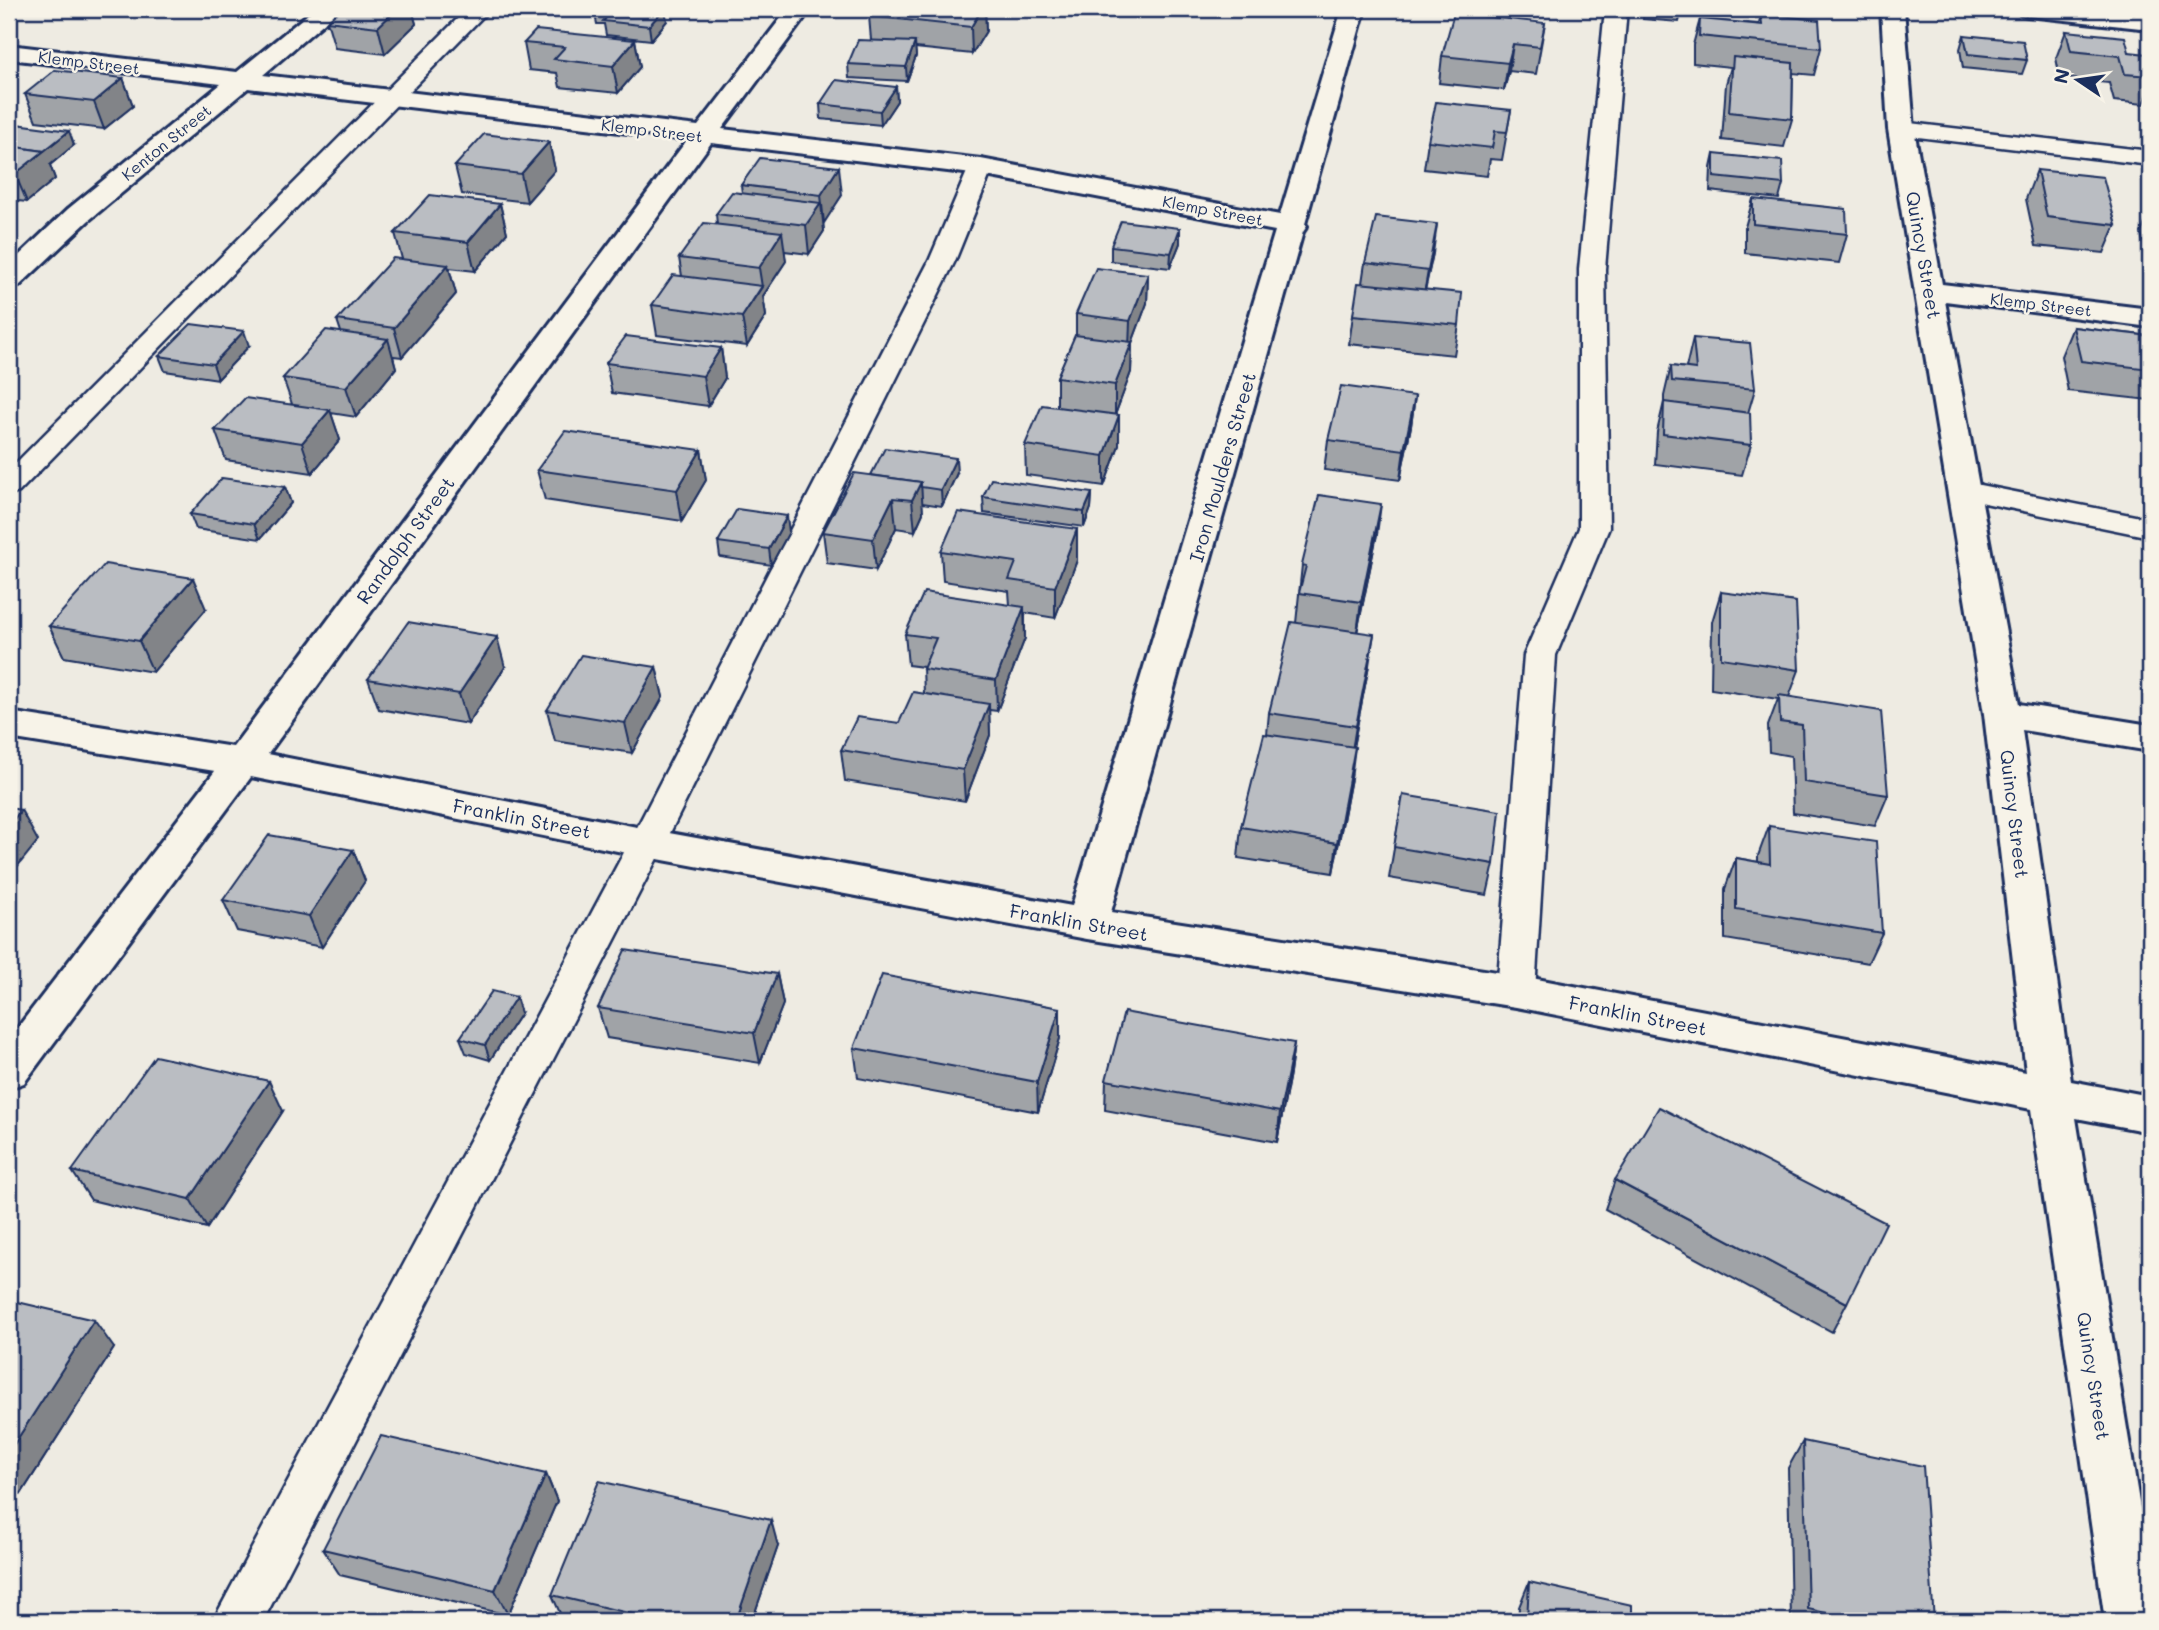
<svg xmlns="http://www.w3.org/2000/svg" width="2159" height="1630" font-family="Mali,sans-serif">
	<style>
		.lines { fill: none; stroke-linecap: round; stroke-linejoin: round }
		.service-casing { stroke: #1b2f5e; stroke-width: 5 }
		.minor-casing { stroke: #1b2f5e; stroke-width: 6 }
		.service { fill: #f7f3e8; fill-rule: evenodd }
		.minor { fill: #f7f3e8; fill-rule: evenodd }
		.wall { fill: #a0a3a7; stroke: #1b2f5e; stroke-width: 2 }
		.shaded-wall { fill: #828488; stroke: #1b2f5e; stroke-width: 2 }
		.building { fill: #babdc2; stroke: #1b2f5e; stroke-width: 2 }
		.labels { text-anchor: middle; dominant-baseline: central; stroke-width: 5; stroke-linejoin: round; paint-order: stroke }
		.far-street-label { font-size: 16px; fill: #1b2f5e; stroke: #f7f3e8 }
		.street-label { font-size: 19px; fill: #1b2f5e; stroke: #f7f3e8 }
	</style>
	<rect width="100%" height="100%" fill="#eeebe2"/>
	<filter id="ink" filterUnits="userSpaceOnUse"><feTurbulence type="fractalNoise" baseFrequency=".0143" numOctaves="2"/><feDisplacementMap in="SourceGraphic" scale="14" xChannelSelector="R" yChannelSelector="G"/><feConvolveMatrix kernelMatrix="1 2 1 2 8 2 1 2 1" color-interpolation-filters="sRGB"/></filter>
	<g filter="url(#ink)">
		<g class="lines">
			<g class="service-casing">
				<g id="service">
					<polygon points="467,9 490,9 19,492 9,495 9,470"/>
					<polygon points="1605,9 1627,9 1605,269 1609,528 1556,655 1535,991 1529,1001 1516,1006 1503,1001 1497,991 1524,655 1579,528 1579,269"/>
					<polygon points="1901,122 2150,151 2150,165 1893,134 1889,129 1893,124"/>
					<polygon points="981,160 989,162 993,167 955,261 665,843 263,1621 213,1621 629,843 929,261 969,167 973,162"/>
					<polygon points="1965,482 2150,519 2150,537 1955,497 1950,491 1955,485"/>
				</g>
			</g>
			<g class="minor-casing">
				<g id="minor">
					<path d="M 314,9 L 340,9 L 263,75 L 698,126 L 788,9 L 811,9 L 722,129 L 981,159 L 1280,215 L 1342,9 L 1365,9 L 1305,224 L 1307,226 L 1303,232 L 1111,912 L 1516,975 L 2026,1072 L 1984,714 L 1888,129 L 1881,9 L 1904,9 L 1914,129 L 1942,284 L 2150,309 L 2150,327 L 1945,301 L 2019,704 L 2150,725 L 2150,751 L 2022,730 L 2071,1081 L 2150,1096 L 2150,1132 L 2076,1118 L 2150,1569 L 2150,1621 L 2105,1621 L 2031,1109 L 1516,1007 L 1087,939 L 647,857 L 251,777 L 24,1083 L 9,1088 L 9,1039 L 215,771 L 9,738 L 9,712 L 233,747 L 687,140 L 248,88 L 88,221 L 19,286 L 9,288 L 9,265 L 68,209 L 221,84 L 9,59 L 9,45 L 237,72 ZM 711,143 L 981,175 L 1275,231 L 1072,906 L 647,829 L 268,754 Z"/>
					<polygon points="2016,9 2092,9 2150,15 2150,29 2028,16 2020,14"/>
				</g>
			</g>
			<use href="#service" class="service"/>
			<use href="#minor" class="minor"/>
		</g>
		<g class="wall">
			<polygon points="341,9 412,9 416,24 385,54 335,48 327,21"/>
			<polygon points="595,9 667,21 651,40 606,35 604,24 597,24 594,10"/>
			<polygon points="985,9 986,31 972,54 915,48 916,56 907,81 849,78 848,64 871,40 869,16"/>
			<polygon points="1644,9 1682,9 1679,22 1643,19"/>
			<polygon points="1761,14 1821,48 1814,75 1793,73 1792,119 1784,147 1722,140 1726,84 1731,67 1693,63 1693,45 1700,19 1759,24"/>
			<polygon points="1545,23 1536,74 1509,71 1504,90 1439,83 1442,56"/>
			<polygon points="2066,31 2129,52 2150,63 2150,88 2144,104 2114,101 2109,83 2060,78 2056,58"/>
			<polygon points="1964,35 2027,60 2022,74 1963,68 1960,49"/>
			<polygon points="635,40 640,67 618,93 560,87 557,73 529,70 524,43"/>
			<polygon points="123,78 133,106 104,129 36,121 25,94"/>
			<polygon points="896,87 897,101 881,125 821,119 820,104"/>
			<polygon points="1511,110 1502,160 1490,159 1487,176 1424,169 1428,141"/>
			<polygon points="9,123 74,145 50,165 55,179 27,202 9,200"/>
			<polygon points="549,142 555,170 527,202 462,194 455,166"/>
			<polygon points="1714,154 1783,184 1779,199 1710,191 1711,168"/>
			<polygon points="2037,170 2116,225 2104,253 2036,246 2026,199"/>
			<polygon points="741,185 842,195 823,223 824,231 809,254 784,251 786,261 763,296 766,316 747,346 657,335 652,305 682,276 679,258 717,224 716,214 742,193"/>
			<polygon points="1753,199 1847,234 1839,263 1745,253 1745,227"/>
			<polygon points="500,204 507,233 475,271 449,268 456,294 402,357 393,356 396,368 356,417 331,413 340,440 312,473 226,460 215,430 292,404 283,378 341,332 337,320 402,259 395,233"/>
			<polygon points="2150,211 2150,262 2148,262 2141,233"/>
			<polygon points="1180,228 1180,243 1170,268 1111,261 1111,246"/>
			<polygon points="1433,253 1425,289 1459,325 1454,355 1349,344 1353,315 1362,283 1365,263"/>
			<polygon points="1148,274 1147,303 1132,343 1131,372 1115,415 1119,415 1119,445 1104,486 1026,475 1025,445 1057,407 1057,377 1076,335 1076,314"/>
			<polygon points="2073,327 2150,336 2150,397 2149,400 2068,391 2061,356"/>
			<polygon points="1693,338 1755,389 1748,413 1751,445 1742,475 1655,464 1657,432 1664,402 1664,396 1671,366 1686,368"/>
			<polygon points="249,346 218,379 165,371 159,356"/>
			<polygon points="721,348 725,378 708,406 612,393 606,363"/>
			<polygon points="1415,396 1411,426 1400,480 1324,470 1328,440"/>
			<polygon points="701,450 706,480 682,521 545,500 537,470"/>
			<polygon points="957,473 942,506 922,503 923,513 915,531 896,528 876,570 827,563 823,532 871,475"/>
			<polygon points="285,487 291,503 260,539 196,529 190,514"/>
			<polygon points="1092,493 1091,508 1084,527 984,513 983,497"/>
			<polygon points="1077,529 1077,560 1055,618 1025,613 1025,638 997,711 989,710 990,735 965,801 845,781 841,750 899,723 924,694 923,667 908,665 905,634 1010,605 1009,591 943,581 941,551"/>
			<polygon points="789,532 771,565 720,557 718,542"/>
			<polygon points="1377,534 1357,632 1369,665 1353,747 1351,778 1333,873 1238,858 1241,827 1267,734 1269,713 1296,623 1302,565"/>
			<polygon points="1721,592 1799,670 1789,697 1888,795 1875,826 1793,813 1791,756 1769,752 1768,726 1778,699 1711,689 1712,622"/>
			<polygon points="206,609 153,672 64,657 49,626"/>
			<polygon points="505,667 468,724 379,709 368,679"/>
			<polygon points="656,667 663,697 632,753 555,741 547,710"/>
			<polygon points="1403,795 1494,864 1487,895 1389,878"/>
			<polygon points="1769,826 1882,933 1868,963 1725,939 1725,889 1736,858 1758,862 1758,856"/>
			<polygon points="353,850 365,881 322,947 237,931 223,900"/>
			<polygon points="777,974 783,1004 760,1063 607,1038 598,1008"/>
			<polygon points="1060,1008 1060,1038 1038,1112 858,1078 854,1048"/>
			<polygon points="521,1013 490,1060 466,1053 460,1038"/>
			<polygon points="1294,1043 1290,1073 1277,1142 1105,1110 1106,1080"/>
			<polygon points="283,1111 207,1228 91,1200 72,1171"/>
			<polygon points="1615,1180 1847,1303 1832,1332 1605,1209"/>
			<polygon points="9,1300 114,1348 21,1494 9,1491"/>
			<polygon points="1803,1441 1934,1621 1791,1621 1788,1468"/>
			<polygon points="546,1474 557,1501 508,1615 340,1575 323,1549"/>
			<polygon points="778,1546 752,1621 570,1621 563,1620 552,1595"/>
			<polygon points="1529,1582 1632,1621 1518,1621 1519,1607"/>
		</g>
		<g class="shaded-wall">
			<polygon points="397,9 412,9 416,24 385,54 378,27"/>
			<polygon points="664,9 665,9 667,21 651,40 649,26"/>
			<polygon points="982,9 985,9 986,31 972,54 971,27"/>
			<polygon points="635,40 640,67 618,93 613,66"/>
			<polygon points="915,42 916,56 907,81 906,67"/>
			<polygon points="1513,44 1509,71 1504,90 1508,63"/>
			<polygon points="123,78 133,106 104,129 94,102"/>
			<polygon points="896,87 897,101 881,125 880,111"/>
			<polygon points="69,131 74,145 50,165 55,179 27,202 15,174"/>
			<polygon points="549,142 555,170 527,202 521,174"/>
			<polygon points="839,167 842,195 824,223 821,195"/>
			<polygon points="821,203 824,231 809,254 806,225"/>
			<polygon points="500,204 507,233 475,271 468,242"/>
			<polygon points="1437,224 1433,253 1423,300 1428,271"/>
			<polygon points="1180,228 1180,243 1170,268 1171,253"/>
			<polygon points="782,232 786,261 763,296 766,316 747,346 742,317 762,287 759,268"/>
			<polygon points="448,265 456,294 402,357 394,328"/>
			<polygon points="1148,274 1147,303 1132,343 1131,372 1115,415 1115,385 1129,349 1130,321"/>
			<polygon points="244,331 249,346 218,379 213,364"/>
			<polygon points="388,339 396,368 356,417 346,387"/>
			<polygon points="721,348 725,378 708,406 703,376"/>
			<polygon points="1415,396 1411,426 1400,480 1404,450"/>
			<polygon points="330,410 340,440 312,473 302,443"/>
			<polygon points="1119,415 1119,445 1104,486 1104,456"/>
			<polygon points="701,450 706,480 682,521 677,490"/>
			<polygon points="956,458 957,473 942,506 941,490"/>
			<polygon points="921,482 923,513 915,531 912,500"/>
			<polygon points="285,487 291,503 260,539 254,524"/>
			<polygon points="1092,493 1091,508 1084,527 1084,512"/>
			<polygon points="893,498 896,528 876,570 873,539"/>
			<polygon points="1381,504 1377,534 1357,633 1361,602"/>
			<polygon points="787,516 789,532 771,565 769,549"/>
			<polygon points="1077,529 1077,560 1055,618 1055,587"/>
			<polygon points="193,578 206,609 153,672 139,641"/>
			<polygon points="1024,607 1025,638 997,711 996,680"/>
			<polygon points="1374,634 1369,665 1351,757 1356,726"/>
			<polygon points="497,637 505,667 468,724 459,694"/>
			<polygon points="656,667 663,697 632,753 625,723"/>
			<polygon points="989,704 990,735 965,801 963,770"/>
			<polygon points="1355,747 1351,778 1333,873 1337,843"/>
			<polygon points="21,810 38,841 9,877 9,825"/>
			<polygon points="353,850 365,881 322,947 309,916"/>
			<polygon points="777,974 783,1004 760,1063 754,1033"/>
			<polygon points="516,997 521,1013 490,1060 485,1045"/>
			<polygon points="1060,1008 1060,1038 1038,1112 1037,1082"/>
			<polygon points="1294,1043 1290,1073 1277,1142 1280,1112"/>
			<polygon points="269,1081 283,1111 207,1228 190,1199"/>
			<polygon points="94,1320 114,1348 21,1494 9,1480 9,1452"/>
			<polygon points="546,1474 557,1501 508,1615 495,1590"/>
			<polygon points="771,1520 778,1546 752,1621 736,1621"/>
		</g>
		<g class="building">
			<polygon points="341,9 397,9 378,27 327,21"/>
			<polygon points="595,9 664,9 649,26 603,21 612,12 594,10"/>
			<polygon points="874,9 982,9 971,27 869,16"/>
			<polygon points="1454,13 1545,23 1540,47 1513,44 1508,63 1442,56"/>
			<polygon points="1761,14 1819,20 1821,48 1699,36 1700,19 1762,25"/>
			<polygon points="536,30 635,40 613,66 554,59 565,47 524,43"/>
			<polygon points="2066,31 2125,37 2129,52 2147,54 2150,63 2150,76 2125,74 2120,56 2071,51"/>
			<polygon points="1964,35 2023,41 2027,60 1968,54"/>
			<polygon points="858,40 915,42 906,67 848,64"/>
			<polygon points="1733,57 1793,63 1792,119 1729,112"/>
			<polygon points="55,70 123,78 94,102 25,94"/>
			<polygon points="836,80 896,87 880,111 820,104"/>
			<polygon points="1436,102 1511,110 1507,132 1495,131 1492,148 1428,141"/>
			<polygon points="9,123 69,131 44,151 9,146"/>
			<polygon points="484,134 549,142 521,174 455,166"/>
			<polygon points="9,146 44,151 15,174 9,173"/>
			<polygon points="1714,154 1782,161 1783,184 1714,177"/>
			<polygon points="760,158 839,167 821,195 741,185"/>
			<polygon points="2037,170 2103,177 2116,225 2047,217"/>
			<polygon points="732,192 821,203 806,225 716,214"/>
			<polygon points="430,195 500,204 468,242 395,233"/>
			<polygon points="1753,199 1846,209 1847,234 1753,224"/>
			<polygon points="1376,217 1437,224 1428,271 1365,263"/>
			<polygon points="1121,221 1180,228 1171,253 1111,246"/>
			<polygon points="704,223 782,232 759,268 679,258"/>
			<polygon points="393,258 448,265 394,328 337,320"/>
			<polygon points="1096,268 1148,274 1130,321 1076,314"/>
			<polygon points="673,275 762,286 742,317 652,305"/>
			<polygon points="1358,283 1462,293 1459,325 1353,315"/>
			<polygon points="191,324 244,331 213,364 159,356"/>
			<polygon points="2073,327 2150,336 2150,369 2081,361"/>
			<polygon points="326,330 388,339 346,387 283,378"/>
			<polygon points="1075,335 1132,342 1115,385 1057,377"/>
			<polygon points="626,336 721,348 703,376 606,363"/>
			<polygon points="1693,338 1750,343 1755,389 1672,381 1671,366 1696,369"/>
			<polygon points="1341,386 1415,396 1404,450 1328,440"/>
			<polygon points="245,398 330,410 302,443 215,430"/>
			<polygon points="1664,402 1750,413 1751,445 1663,434"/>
			<polygon points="1042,405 1119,415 1104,456 1025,445"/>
			<polygon points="565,431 701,450 677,490 537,470"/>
			<polygon points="885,448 956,458 941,490 921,487 921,482 871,475"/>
			<polygon points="854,473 921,482 912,500 893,498 873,539 823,532"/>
			<polygon points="222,478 285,487 254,524 190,514"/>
			<polygon points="991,479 1092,493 1084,512 983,497"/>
			<polygon points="1319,495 1381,504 1361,602 1299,593 1306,566 1302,565"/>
			<polygon points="737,509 787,516 769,549 718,542"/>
			<polygon points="958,512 1077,529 1055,587 1009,580 1016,562 941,551"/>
			<polygon points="105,564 193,578 139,641 49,626"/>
			<polygon points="924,592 1024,607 996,680 923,669 936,638 905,634"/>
			<polygon points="1721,592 1796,602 1799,670 1721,658"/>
			<polygon points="408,622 497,637 459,694 368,679"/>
			<polygon points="1291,622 1374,634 1356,726 1269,713"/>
			<polygon points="581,655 656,667 625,723 547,710"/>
			<polygon points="913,692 989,704 963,770 841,750 857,717 899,723"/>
			<polygon points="1779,695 1881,711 1888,795 1804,782 1802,725 1780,722"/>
			<polygon points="1264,734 1355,747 1337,843 1241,827"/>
			<polygon points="1403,795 1500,811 1494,864 1394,847"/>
			<polygon points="9,808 21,810 9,825"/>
			<polygon points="1769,826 1876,842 1882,933 1736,909 1736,858 1770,864"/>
			<polygon points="269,835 353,850 309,916 223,900"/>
			<polygon points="625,950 777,974 754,1033 598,1008"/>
			<polygon points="882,975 1060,1008 1037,1082 854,1048"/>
			<polygon points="492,991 516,997 485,1045 460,1038"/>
			<polygon points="1124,1012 1294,1043 1280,1112 1106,1080"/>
			<polygon points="155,1056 269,1081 190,1199 72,1171"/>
			<polygon points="1659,1107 1886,1223 1847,1303 1615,1180"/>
			<polygon points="9,1300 94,1320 9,1452"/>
			<polygon points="381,1436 546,1474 495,1590 323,1549"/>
			<polygon points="1803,1441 1923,1466 1934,1621 1862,1621 1808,1609"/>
			<polygon points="599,1481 771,1520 736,1621 662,1621 552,1595"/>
			<polygon points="1529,1582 1632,1605 1632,1621 1527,1621"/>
		</g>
	</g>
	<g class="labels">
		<g class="far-street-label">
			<text transform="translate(89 62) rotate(7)">Klemp Street</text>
			<text transform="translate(652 130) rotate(7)">Klemp Street</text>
			<text transform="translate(166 142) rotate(-39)">Kenton Street</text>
			<text transform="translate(1213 210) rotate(11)">Klemp Street</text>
			<text transform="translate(2041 304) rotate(7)">Klemp Street</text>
		</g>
		<g class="street-label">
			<text transform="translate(1924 255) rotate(80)">Quincy Street</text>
			<text transform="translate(1222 467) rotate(-74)">Iron Moulders Street</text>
			<text transform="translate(405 540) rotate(-54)">Randolph Street</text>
			<text transform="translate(2015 814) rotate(83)">Quincy Street</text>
			<text transform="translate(522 818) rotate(11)">Franklin Street</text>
			<text transform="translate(1079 922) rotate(10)">Franklin Street</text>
			<text transform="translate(1638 1015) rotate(11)">Franklin Street</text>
			<text transform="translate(2094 1376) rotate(81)">Quincy Street</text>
		</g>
	</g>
	<rect width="2159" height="1630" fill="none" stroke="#f7f3e8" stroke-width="35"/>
	<rect x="18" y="18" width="2124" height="1595" fill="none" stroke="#1b2f5e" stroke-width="2.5" filter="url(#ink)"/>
	<g transform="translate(2078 80) rotate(283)" stroke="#f7f3e8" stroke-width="5" paint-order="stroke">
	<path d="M0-5L12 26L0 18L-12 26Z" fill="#1b2f5e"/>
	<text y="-10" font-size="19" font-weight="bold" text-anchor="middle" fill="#1b2f5e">N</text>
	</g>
</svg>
